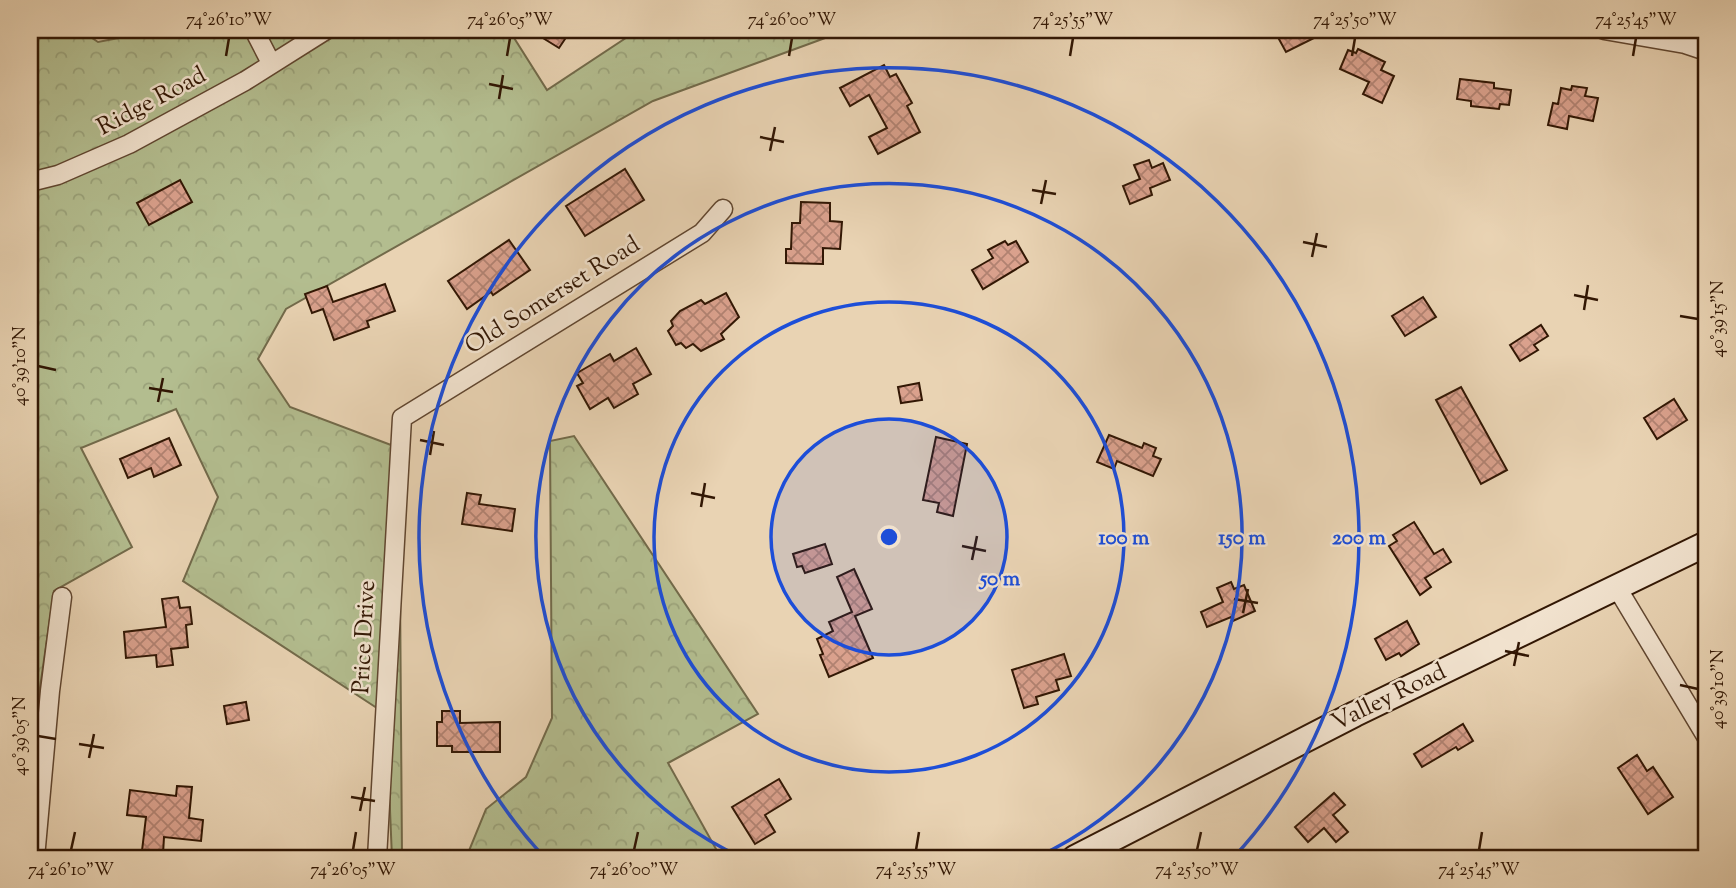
<svg xmlns="http://www.w3.org/2000/svg" width="1736" height="888" font-family="'Sorts Mill Goudy',serif">
	<style>
		.forest { fill: url(#forest-crowns); stroke: #726a4a; stroke-width: 2 }
		.building { fill: url(#building-cross-hatch); stroke: #321704; stroke-width: 2 }
		.lines { fill: none; stroke-linecap: round; stroke-linejoin: round }
		.street-casing { stroke: #604630; stroke-width: 21 }
		.secondary-casing { stroke: #321704; stroke-width: 28 }
		.street { stroke: #f1e2ce; stroke-width: 18 }
		.secondary { stroke: #f1e2ce; stroke-width: 24 }
		.ticks { fill: none; stroke: #321704; stroke-width: 2.5 }
		.ring { fill: none; stroke: #1d4ed8; stroke-width: 3.5 }
		.labels { text-anchor: middle; dominant-baseline: central; stroke-width: 5; stroke-linejoin: round; paint-order: stroke }
		.street-label { font-size: 24px; fill: #321704; stroke: #f1e2ce }
		.centre { fill: #1d4ed8; stroke: #f1e2ce; stroke-width: 3.5 }
		.ring-label { font-size: 21px; text-anchor: middle; font-weight: bold; fill: #1d4ed8; stroke: #f1e2ce; stroke-width: 5; stroke-linejoin: round; paint-order: stroke }
		.neatline { fill: none; stroke: #321704; stroke-width: 2.5 }
		.ticks-label { font-size: 18px; text-anchor: middle; fill: #321704 }
	</style>
	<defs>
		<pattern id="forest-crowns" width="20" height="18" patternUnits="userSpaceOnUse" patternTransform="scale(1.75)"><rect width="20" height="18" fill="#b3bd8f"/><path d="M2 6a3 3 0 1 1 6 0M12 15a3 3 0 1 1 6 0" fill="none" stroke="#9aa27a"/></pattern>
		<pattern id="building-cross-hatch" width="8" height="8" patternUnits="userSpaceOnUse" patternTransform="scale(1.75)"><rect width="8" height="8" fill="#daa18d"/><path d="M0 0l8 8M0 8l8-8" fill="none" stroke="#b18271"/></pattern>
	</defs>
	<rect width="100%" height="100%" fill="#e9d3b3"/>
	<filter id="stains"><feTurbulence type="fractalNoise" baseFrequency=".00286" numOctaves="4"/><feColorMatrix values="0 0 0 0 .2 0 0 0 0 .09 0 0 0 0 .02 0 0 0 .5 -.17"/></filter>
	<radialGradient id="worn" r=".72"><stop offset=".6" stop-color="#630" stop-opacity="0"/><stop offset="1" stop-color="#630" stop-opacity=".3"/></radialGradient>
	<g class="forest">
		<polygon points="30,30 80,30 98,42 161,30 509,30 547,90 638,30 847,30 653,101 286,309 258,359 290,407 399,448 402,858 392,858 386,714 183,581 218,497 176,409 81,448 132,547 54,591 35,722 30,720"/>
		<polygon points="574,436 758,714 668,763 721,858 466,858 486,809 526,777 552,718 550,441"/>
	</g>
	<g class="building">
		<polygon points="530,30 571,30 559,48"/>
		<polygon points="1274,30 1330,30 1286,52"/>
		<polygon points="1358,49 1385,62 1381,70 1394,76 1382,103 1363,94 1369,82 1340,69 1348,50 1356,53"/>
		<polygon points="884,65 890,77 896,74 912,103 907,106 920,132 878,154 869,137 887,128 869,95 850,106 840,88"/>
		<polygon points="1460,79 1494,83 1494,88 1511,90 1509,105 1500,104 1499,109 1471,106 1471,101 1457,99"/>
		<polygon points="1572,86 1587,88 1585,96 1598,98 1593,121 1569,116 1567,129 1548,125 1553,103 1558,104 1561,88 1571,90"/>
		<polygon points="1149,160 1152,168 1163,163 1170,180 1150,188 1152,195 1130,204 1123,186 1140,179 1134,165"/>
		<polygon points="625,169 644,200 585,236 566,206"/>
		<polygon points="180,180 192,202 149,225 137,203"/>
		<polygon points="801,202 830,203 830,221 842,222 840,249 823,248 823,264 786,263 786,249 791,249 792,223 800,223"/>
		<polygon points="509,240 530,270 493,295 491,292 467,309 448,281"/>
		<polygon points="1005,241 1008,245 1016,241 1028,262 983,289 972,270 993,258 988,250"/>
		<polygon points="385,284 395,311 367,321 369,327 334,340 323,309 312,313 305,294 327,286 333,302"/>
		<polygon points="726,293 739,317 721,334 724,339 701,351 693,344 686,348 681,343 676,345 668,331 673,326 671,321 680,311 701,300 705,304"/>
		<polygon points="1423,297 1436,317 1405,336 1392,316"/>
		<polygon points="1541,325 1548,336 1534,345 1538,350 1520,361 1510,345"/>
		<polygon points="636,348 651,374 633,384 638,394 614,408 608,398 590,409 577,386 583,383 577,373 610,354 614,361"/>
		<polygon points="919,383 922,400 901,403 898,387"/>
		<polygon points="1461,387 1507,470 1481,484 1436,400"/>
		<polygon points="1674,399 1687,420 1657,439 1644,418"/>
		<polygon points="1109,435 1142,448 1144,443 1156,448 1153,456 1161,459 1153,476 1117,461 1114,469 1097,462"/>
		<polygon points="936,437 967,444 953,516 937,512 939,503 923,500"/>
		<polygon points="169,438 181,465 154,477 151,468 128,478 120,459"/>
		<polygon points="467,493 481,495 479,504 515,509 512,531 462,524"/>
		<polygon points="1414,522 1434,554 1443,549 1451,562 1425,578 1431,587 1420,595 1389,546 1397,541 1393,535"/>
		<polygon points="825,544 832,564 805,573 802,566 797,567 793,554"/>
		<polygon points="854,569 872,609 855,616 873,658 829,677 820,655 823,654 817,639 833,631 829,622 852,612 837,577"/>
		<polygon points="1231,582 1234,589 1244,585 1255,611 1233,621 1231,617 1207,627 1201,612 1223,602 1217,588"/>
		<polygon points="178,597 180,608 190,607 192,624 186,625 188,647 171,649 173,665 157,667 156,655 126,658 124,632 166,627 162,599"/>
		<polygon points="1407,621 1419,644 1401,656 1399,653 1386,660 1375,639"/>
		<polygon points="1064,654 1071,676 1056,680 1059,690 1036,697 1038,704 1024,708 1012,670"/>
		<polygon points="246,702 249,720 227,724 224,706"/>
		<polygon points="442,711 460,711 460,723 500,722 500,752 452,752 452,746 437,746 437,722 442,722"/>
		<polygon points="1463,724 1473,741 1458,750 1456,747 1422,767 1414,754"/>
		<polygon points="1637,755 1647,771 1653,767 1673,797 1648,814 1618,768"/>
		<polygon points="779,779 791,799 765,815 775,832 755,844 732,807"/>
		<polygon points="177,786 192,787 189,818 203,820 201,841 164,837 163,854 142,851 146,817 127,815 130,790 176,796"/>
		<polygon points="1334,793 1345,805 1333,815 1348,832 1336,842 1324,828 1308,842 1295,827"/>
	</g>
	<g class="lines">
		<g class="street-casing">
			<g id="street">
				<polyline points="254,30 271,63"/>
				<polyline points="1604,30 1685,44 1706,51"/>
				<polyline points="30,182 58,175 129,144 245,81 326,30"/>
				<polyline points="1616,586 1706,736"/>
				<polyline points="35,858 50,691 62,597"/>
				<polyline points="377,858 402,418 702,233 723,209"/>
			</g>
		</g>
		<g class="secondary-casing">
			<polyline id="secondary" points="1075,858 1355,714 1706,544"/>
		</g>
		<use href="#street" class="street"/>
		<use href="#secondary" class="secondary"/>
	</g>
	<path class="ticks" d="M 226,56 L 229,38M 507,56 L 510,38M 789,56 L 792,38M 1070,56 L 1073,38M 1352,56 L 1355,38M 1633,56 L 1636,38M 489,84 L 513,89M 499,99 L 503,75M 760,137 L 784,142M 770,151 L 775,127M 1032,190 L 1056,194M 1041,204 L 1046,180M 1303,242 L 1327,247M 1312,257 L 1317,233M 1574,295 L 1598,300M 1584,310 L 1588,285M 1680,316 L 1698,319M 38,366 L 56,370M 149,388 L 173,392M 158,402 L 163,378M 420,440 L 444,445M 430,455 L 434,431M 691,493 L 715,498M 701,507 L 705,483M 962,546 L 986,551M 972,560 L 977,536M 1234,599 L 1258,603M 1243,613 L 1248,589M 1505,651 L 1529,656M 1514,666 L 1519,642M 1680,685 L 1698,689M 38,736 L 56,739M 79,744 L 104,748M 89,758 L 94,734M 351,797 L 375,801M 360,811 L 365,787M 71,850 L 75,832M 353,850 L 356,832M 634,850 L 638,832M 916,850 L 919,832M 1197,850 L 1201,832M 1479,850 L 1482,832"/>
	<circle cx="889" cy="537" r="118" fill="#1d4ed8" fill-opacity=".12"/>
	<g class="ring">
		<circle cx="889" cy="537" r="118"/>
		<circle cx="889" cy="537" r="235"/>
		<path d="M743 858A353 353 0 1 1 1035 858"/>
		<path d="M545 858A470 470 0 1 1 1233 858"/>
	</g>
	<g class="labels">
		<g class="street-label">
			<text transform="translate(152 102) rotate(-28)">Ridge Road</text>
			<text transform="translate(553 296) rotate(-32)">Old Somerset Road</text>
			<text transform="translate(365 637) rotate(-87)">Price Drive</text>
			<text transform="translate(1389 698) rotate(-26)">Valley Road</text>
		</g>
	</g>
	<circle cx="889" cy="537" r="10" class="centre"/>
	<g class="ring-label">
		<text x="1124" y="544">100 m</text>
		<text x="1242" y="544">150 m</text>
		<text x="1359" y="544">200 m</text>
		<text x="1000" y="585">50 m</text>
	</g>
	<rect width="1736" height="888" fill="none" stroke="#e9d3b3" stroke-width="77"/>
	<rect x="38" y="38" width="1660" height="812" class="neatline"/>
	<g class="ticks-label">
		<text x="229" y="25">74°26'10"W</text>
		<text x="510" y="25">74°26'05"W</text>
		<text x="792" y="25">74°26'00"W</text>
		<text x="1073" y="25">74°25'55"W</text>
		<text x="1355" y="25">74°25'50"W</text>
		<text x="1636" y="25">74°25'45"W</text>
		<text transform="translate(1717 319) rotate(-90)" y="6">40°39'15"N</text>
		<text transform="translate(19 366) rotate(-90)" y="6">40°39'10"N</text>
		<text transform="translate(1717 689) rotate(-90)" y="6">40°39'10"N</text>
		<text transform="translate(19 736) rotate(-90)" y="6">40°39'05"N</text>
		<text x="71" y="875">74°26'10"W</text>
		<text x="353" y="875">74°26'05"W</text>
		<text x="634" y="875">74°26'00"W</text>
		<text x="916" y="875">74°25'55"W</text>
		<text x="1197" y="875">74°25'50"W</text>
		<text x="1479" y="875">74°25'45"W</text>
	</g>
	<rect width="100%" height="100%" filter="url(#stains)"/>
	<rect width="100%" height="100%" fill="url(#worn)"/>
</svg>
